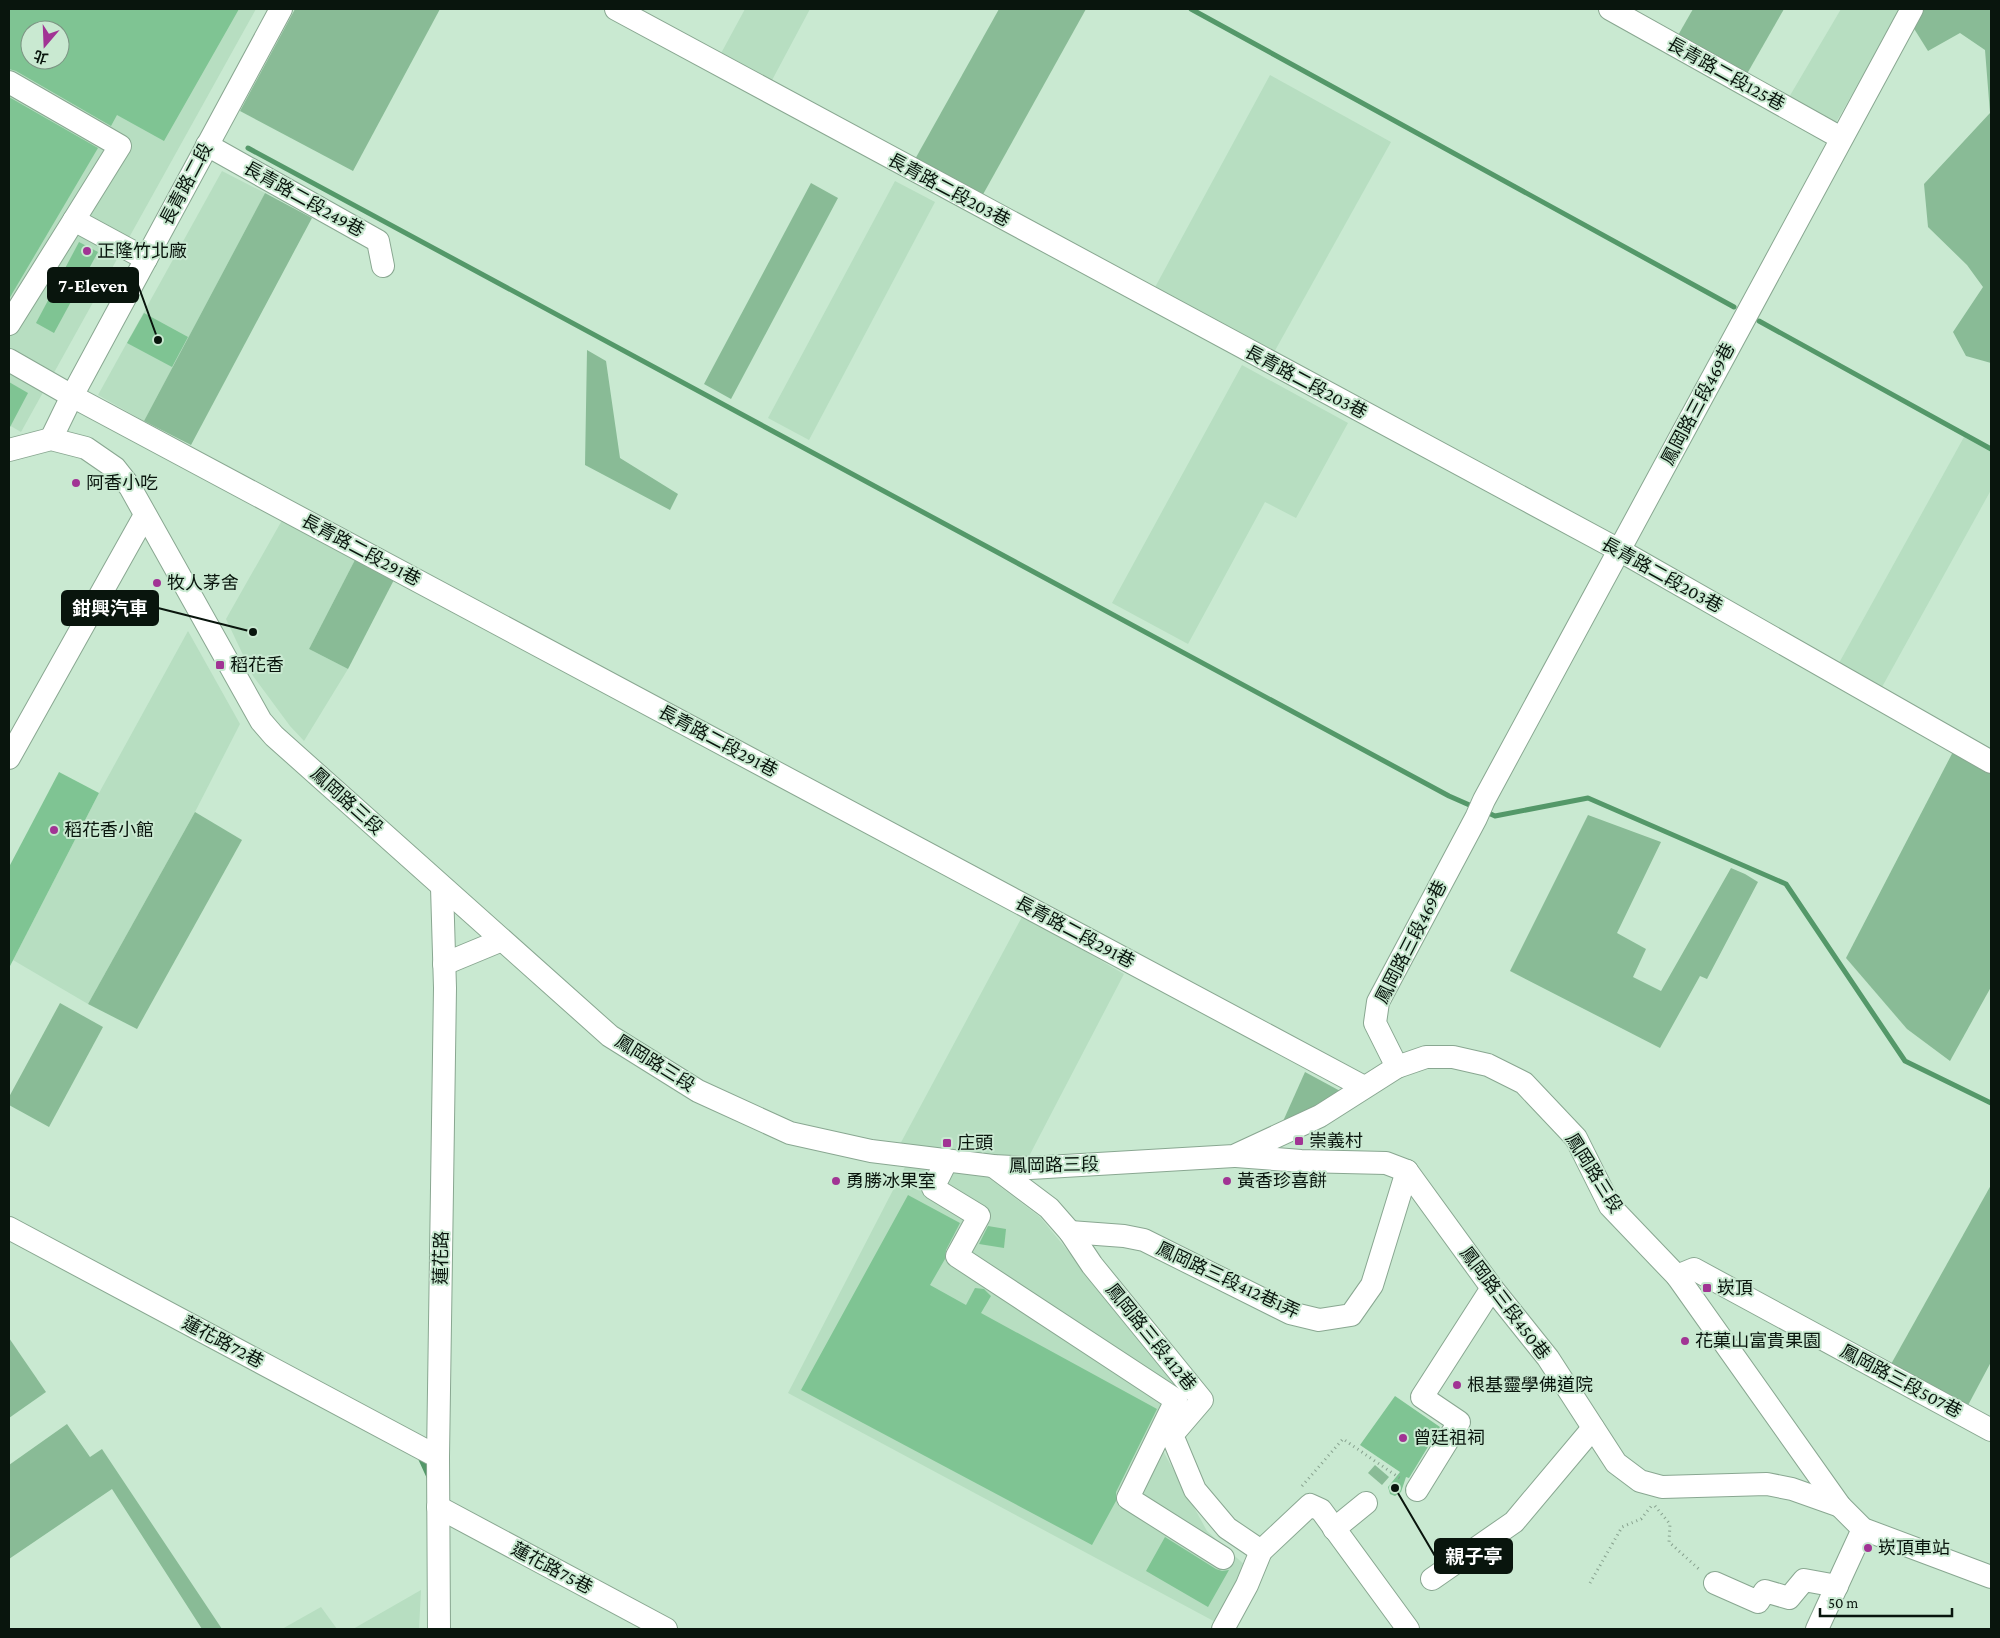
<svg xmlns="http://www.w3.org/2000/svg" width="2000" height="1638" font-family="'Crimson Pro','Noto Sans TC',serif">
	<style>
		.built { fill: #b7dec1; fill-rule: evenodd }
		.green { fill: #89bb96 }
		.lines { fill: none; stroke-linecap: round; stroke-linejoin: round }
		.stream { stroke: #549869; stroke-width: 5 }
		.building { fill: #7fc493; fill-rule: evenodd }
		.minor-casing { stroke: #89a791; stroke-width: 24 }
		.path { stroke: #87a18e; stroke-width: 3; stroke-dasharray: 1 4; stroke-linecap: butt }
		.minor { stroke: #fff; stroke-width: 22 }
		.poi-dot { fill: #a13494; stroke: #c9e9d1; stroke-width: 2 }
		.labels { text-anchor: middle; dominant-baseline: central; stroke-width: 4; stroke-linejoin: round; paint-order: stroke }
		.street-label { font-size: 18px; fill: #09150d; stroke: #c9e9d1 }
		.poi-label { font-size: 18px; fill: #09150d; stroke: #c9e9d1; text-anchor: start }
		.leader { fill: none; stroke: #09150d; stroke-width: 2 }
		.callout-dot { fill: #09150d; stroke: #c9e9d1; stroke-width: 2 }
		.callout { fill: #09150d; stroke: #09150d; stroke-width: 2 }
		.callout-label { font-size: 19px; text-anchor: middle; font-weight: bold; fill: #fff }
	</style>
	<rect width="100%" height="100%" fill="#c9e9d1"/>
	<g class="built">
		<path d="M 9,9 L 256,9 L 21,432 L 9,425 ZM 30,30 L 60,30 L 60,60 L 30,60 Z"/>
		<polygon points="745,9 810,9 770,84 719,57"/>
		<polygon points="1841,9 1901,9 1831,131 1785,104"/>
		<polygon points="1270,75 1391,142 1272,356 1153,291"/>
		<polygon points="222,171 265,193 144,421 98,395"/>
		<polygon points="895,181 935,202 809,440 768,418"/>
		<polygon points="1242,365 1348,423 1296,518 1265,502 1188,644 1112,603"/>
		<polygon points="1964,437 1991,452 1991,490 1882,687 1839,663"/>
		<polygon points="285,515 358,554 309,649 348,669 304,741 290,726 253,676 226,619"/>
		<polygon points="188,631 240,724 195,812 88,1004 13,960 99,793"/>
		<polygon points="1023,915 1124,974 1026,1162 898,1148"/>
		<polygon points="906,1165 981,1172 1040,1217 1186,1394 1162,1449 1207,1531 1247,1567 1221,1625 788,1393"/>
		<polygon points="421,1590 419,1629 353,1629"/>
		<polygon points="321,1607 337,1629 282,1629"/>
	</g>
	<g class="green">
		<polygon points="295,9 440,9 353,171 240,111"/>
		<polygon points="999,9 1086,9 981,198 914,161"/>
		<polygon points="1693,9 1784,9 1744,79 1677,37"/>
		<polygon points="1923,9 1991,9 1991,363 1966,356 1953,332 1983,287 1967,265 1928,227 1924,184 1990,113 1985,50 1960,33 1928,51 1913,27"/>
		<polygon points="811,183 838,198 731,399 704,384"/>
		<polygon points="265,193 312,218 191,445 144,421"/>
		<polygon points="587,350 606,361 620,458 678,494 670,510 585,465"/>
		<polygon points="358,554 397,574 348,669 309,649"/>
		<polygon points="1956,746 1991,765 1991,987 1950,1061 1907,1029 1846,958"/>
		<polygon points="195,812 242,840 137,1029 88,1004"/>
		<polygon points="1588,815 1661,842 1617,933 1646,949 1633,977 1661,991 1731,868 1745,874 1758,882 1707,979 1700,976 1660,1048 1510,971"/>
		<polygon points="60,1003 103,1027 49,1127 9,1105 9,1097"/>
		<polygon points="1305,1072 1342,1092 1280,1128"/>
		<polygon points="1991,1185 1991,1362 1966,1409 1890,1366"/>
		<polygon points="9,1338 46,1392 9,1418"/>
		<polygon points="67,1424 90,1457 102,1449 222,1629 202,1629 112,1489 9,1559 9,1465"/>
		<polygon points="1375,1465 1389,1477 1382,1485 1368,1473"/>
	</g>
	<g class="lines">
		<g class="stream">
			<polyline points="1191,9 1734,307"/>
			<polyline points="248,148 1449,796 1474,807"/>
			<polyline points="1759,321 1991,449"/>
			<polyline points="1484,811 1495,816 1588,798 1786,884 1905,1061 1991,1103"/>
			<polyline points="419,1455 429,1477"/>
		</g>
	</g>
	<g class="building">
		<path d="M 9,9 L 239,9 L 164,141 L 117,115 L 111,126 L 16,71 L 9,69 ZM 30,30 L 60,30 L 60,60 L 30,60 Z"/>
		<polygon points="9,97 98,148 9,299"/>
		<polygon points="79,242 98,252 54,333 36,323"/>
		<polygon points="144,313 188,337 172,367 127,343"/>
		<polygon points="9,382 28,393 9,429"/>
		<polygon points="59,772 99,793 9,968 9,867"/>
		<polygon points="908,1195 960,1223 946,1250 945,1259 930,1285 966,1305 975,1288 984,1289 991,1296 981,1313 1157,1409 1116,1492 1116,1501 1092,1545 801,1390"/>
		<polygon points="988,1226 1006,1229 1004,1248 979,1244"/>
		<polygon points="1395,1396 1440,1427 1409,1478 1406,1477 1401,1492 1395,1496 1390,1494 1388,1487 1400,1472 1360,1445"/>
		<polygon points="1165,1537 1216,1569 1222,1571 1229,1570 1208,1607 1146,1571"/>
	</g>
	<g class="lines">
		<g class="minor-casing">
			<g id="minor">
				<polyline points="616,9 1619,550 1991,762"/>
				<polyline points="1610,9 1841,138"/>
				<polyline points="9,82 120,146 74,220"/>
				<polyline points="207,145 378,241 383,266"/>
				<polyline points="9,324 74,220 146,259"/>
				<polyline points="9,360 72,396 1364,1087"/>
				<polyline points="51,439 72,396 281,9"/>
				<polyline points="9,450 51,439 86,448 115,468 130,487 261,721 274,736 610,1036 698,1091 790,1133 871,1151 993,1166 1030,1168 1234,1156 1320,1116 1397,1067 1426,1057 1453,1057 1488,1065 1524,1083 1576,1138 1610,1206 1677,1276 1840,1506 1863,1529 1991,1577"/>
				<polyline points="9,758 145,515"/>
				<polyline points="444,964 502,940"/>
				<polyline points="1397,1067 1375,1023 1378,1002 1476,818 1484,800 1912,9"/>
				<polyline points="1236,1156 1301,1161 1386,1163 1407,1171 1492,1288 1548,1358 1616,1463 1640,1481 1662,1487 1767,1484 1792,1489 1840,1506"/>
				<polyline points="947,1160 933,1188 979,1216 957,1256 1176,1400 1128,1498 1223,1558"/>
				<polyline points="993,1166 1049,1208 1070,1232 1092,1265 1202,1400 1172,1435 1195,1490 1227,1528 1261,1551 1310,1505 1321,1510 1408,1629"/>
				<polyline points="9,1228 438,1457"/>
				<polyline points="1070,1232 1124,1236 1144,1240 1290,1313 1319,1320 1351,1315 1372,1285 1407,1171"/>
				<polyline points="1677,1276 1694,1269 1991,1430"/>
				<polyline points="1417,1490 1459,1422 1422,1397 1492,1288"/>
				<polyline points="438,1507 666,1629"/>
				<polyline points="1334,1529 1366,1503"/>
				<polyline points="1432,1579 1514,1522 1593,1428"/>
				<polyline points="1715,1583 1758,1602 1765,1591 1789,1598 1804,1580 1837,1586"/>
				<polyline points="439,1629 438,1457 445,988 442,887"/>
				<polyline points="1223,1629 1247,1585 1261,1551"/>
				<polyline points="1817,1629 1863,1529"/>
			</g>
		</g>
		<g class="path">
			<polyline points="1302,1486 1343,1439 1401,1479"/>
			<polyline points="1655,1506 1670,1524 1669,1542 1701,1571"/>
			<polyline points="1590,1583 1622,1527 1641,1519 1653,1504"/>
		</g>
		<use href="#minor" class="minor"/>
	</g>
	<g class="poi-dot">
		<circle cx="87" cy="251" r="5"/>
		<circle cx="76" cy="483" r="5"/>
		<circle cx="157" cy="583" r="5"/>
		<rect x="215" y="660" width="10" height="10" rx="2.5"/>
		<circle cx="54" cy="830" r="5"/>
		<rect x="1294" y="1136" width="10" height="10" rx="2.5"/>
		<rect x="942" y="1138" width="10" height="10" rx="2.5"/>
		<circle cx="836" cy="1181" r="5"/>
		<circle cx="1227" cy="1181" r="5"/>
		<rect x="1702" y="1283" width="10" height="10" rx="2.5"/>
		<circle cx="1685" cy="1341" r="5"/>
		<circle cx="1457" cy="1385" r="5"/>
		<circle cx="1403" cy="1438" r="5"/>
		<circle cx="1868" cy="1548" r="5"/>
	</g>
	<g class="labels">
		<g class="street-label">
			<text transform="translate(1726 74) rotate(29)">長青路二段125巷</text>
			<text transform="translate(186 184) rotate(-62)">長青路二段</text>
			<text transform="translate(949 190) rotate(28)">長青路二段203巷</text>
			<text transform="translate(304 199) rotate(29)">長青路二段249巷</text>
			<text transform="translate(1306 382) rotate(28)">長青路二段203巷</text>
			<text transform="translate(1698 404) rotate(-62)">鳳岡路三段469巷</text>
			<text transform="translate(361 550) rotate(28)">長青路二段291巷</text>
			<text transform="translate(1662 575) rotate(29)">長青路二段203巷</text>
			<text transform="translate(718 741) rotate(28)">長青路二段291巷</text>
			<text transform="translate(347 801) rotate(42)">鳳岡路三段</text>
			<text transform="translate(1075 932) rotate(28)">長青路二段291巷</text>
			<text transform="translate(1411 942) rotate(-63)">鳳岡路三段469巷</text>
			<text transform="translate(655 1063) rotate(32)">鳳岡路三段</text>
			<text transform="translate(1054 1165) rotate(-1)">鳳岡路三段</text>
			<text transform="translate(1594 1173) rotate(58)">鳳岡路三段</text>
			<text transform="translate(441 1258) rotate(-89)">蓮花路</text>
			<text transform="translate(1228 1280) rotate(25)">鳳岡路三段412巷1弄</text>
			<text transform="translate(1505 1303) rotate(53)">鳳岡路三段450巷</text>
			<text transform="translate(1151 1337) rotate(51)">鳳岡路三段412巷</text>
			<text transform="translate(223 1342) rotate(28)">蓮花路72巷</text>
			<text transform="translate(1901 1381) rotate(28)">鳳岡路三段507巷</text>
			<text transform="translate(552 1568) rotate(28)">蓮花路75巷</text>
		</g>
		<g class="poi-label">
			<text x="97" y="251">正隆竹北廠</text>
			<text x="86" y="483">阿香小吃</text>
			<text x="167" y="583">牧人茅舍</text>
			<text x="230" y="665">稻花香</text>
			<text x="64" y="830">稻花香小館</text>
			<text x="1309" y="1141">崇義村</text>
			<text x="957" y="1143">庄頭</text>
			<text x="846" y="1181">勇勝冰果室</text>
			<text x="1237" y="1181">黃香珍喜餅</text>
			<text x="1717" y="1288">崁頂</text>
			<text x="1695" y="1341">花菓山富貴果園</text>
			<text x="1467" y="1385">根基靈學佛道院</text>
			<text x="1413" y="1438">曾廷祖祠</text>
			<text x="1878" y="1548">崁頂車站</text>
		</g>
	</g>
	<path class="leader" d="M158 340L138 285M253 632L158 608M1395 1488L1435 1556"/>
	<g class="callout-dot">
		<circle cx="158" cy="340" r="5"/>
		<circle cx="253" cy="632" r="5"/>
		<circle cx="1395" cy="1488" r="5"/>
	</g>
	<g class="callout">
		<rect x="48" y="268" width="90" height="34" rx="5"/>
		<rect x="62" y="591" width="96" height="34" rx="5"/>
		<rect x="1435" y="1539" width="77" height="34" rx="5"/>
	</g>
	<g class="callout-label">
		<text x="93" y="292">7-Eleven</text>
		<text x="110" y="615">鉗興汽車</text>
		<text x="1474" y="1563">親子亭</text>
	</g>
	<rect width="2000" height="1638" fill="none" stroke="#09150d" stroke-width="20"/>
	<g transform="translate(45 45) rotate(199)"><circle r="24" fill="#c9e9d1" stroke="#7c9483"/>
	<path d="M0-4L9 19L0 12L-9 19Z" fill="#a13494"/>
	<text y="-8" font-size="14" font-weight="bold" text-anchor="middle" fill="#09150d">北</text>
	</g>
	<path d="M1820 1608v8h132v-8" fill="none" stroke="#09150d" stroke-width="2.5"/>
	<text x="1828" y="1608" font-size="15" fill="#09150d" stroke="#c9e9d1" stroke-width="4" paint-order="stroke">50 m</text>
</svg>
